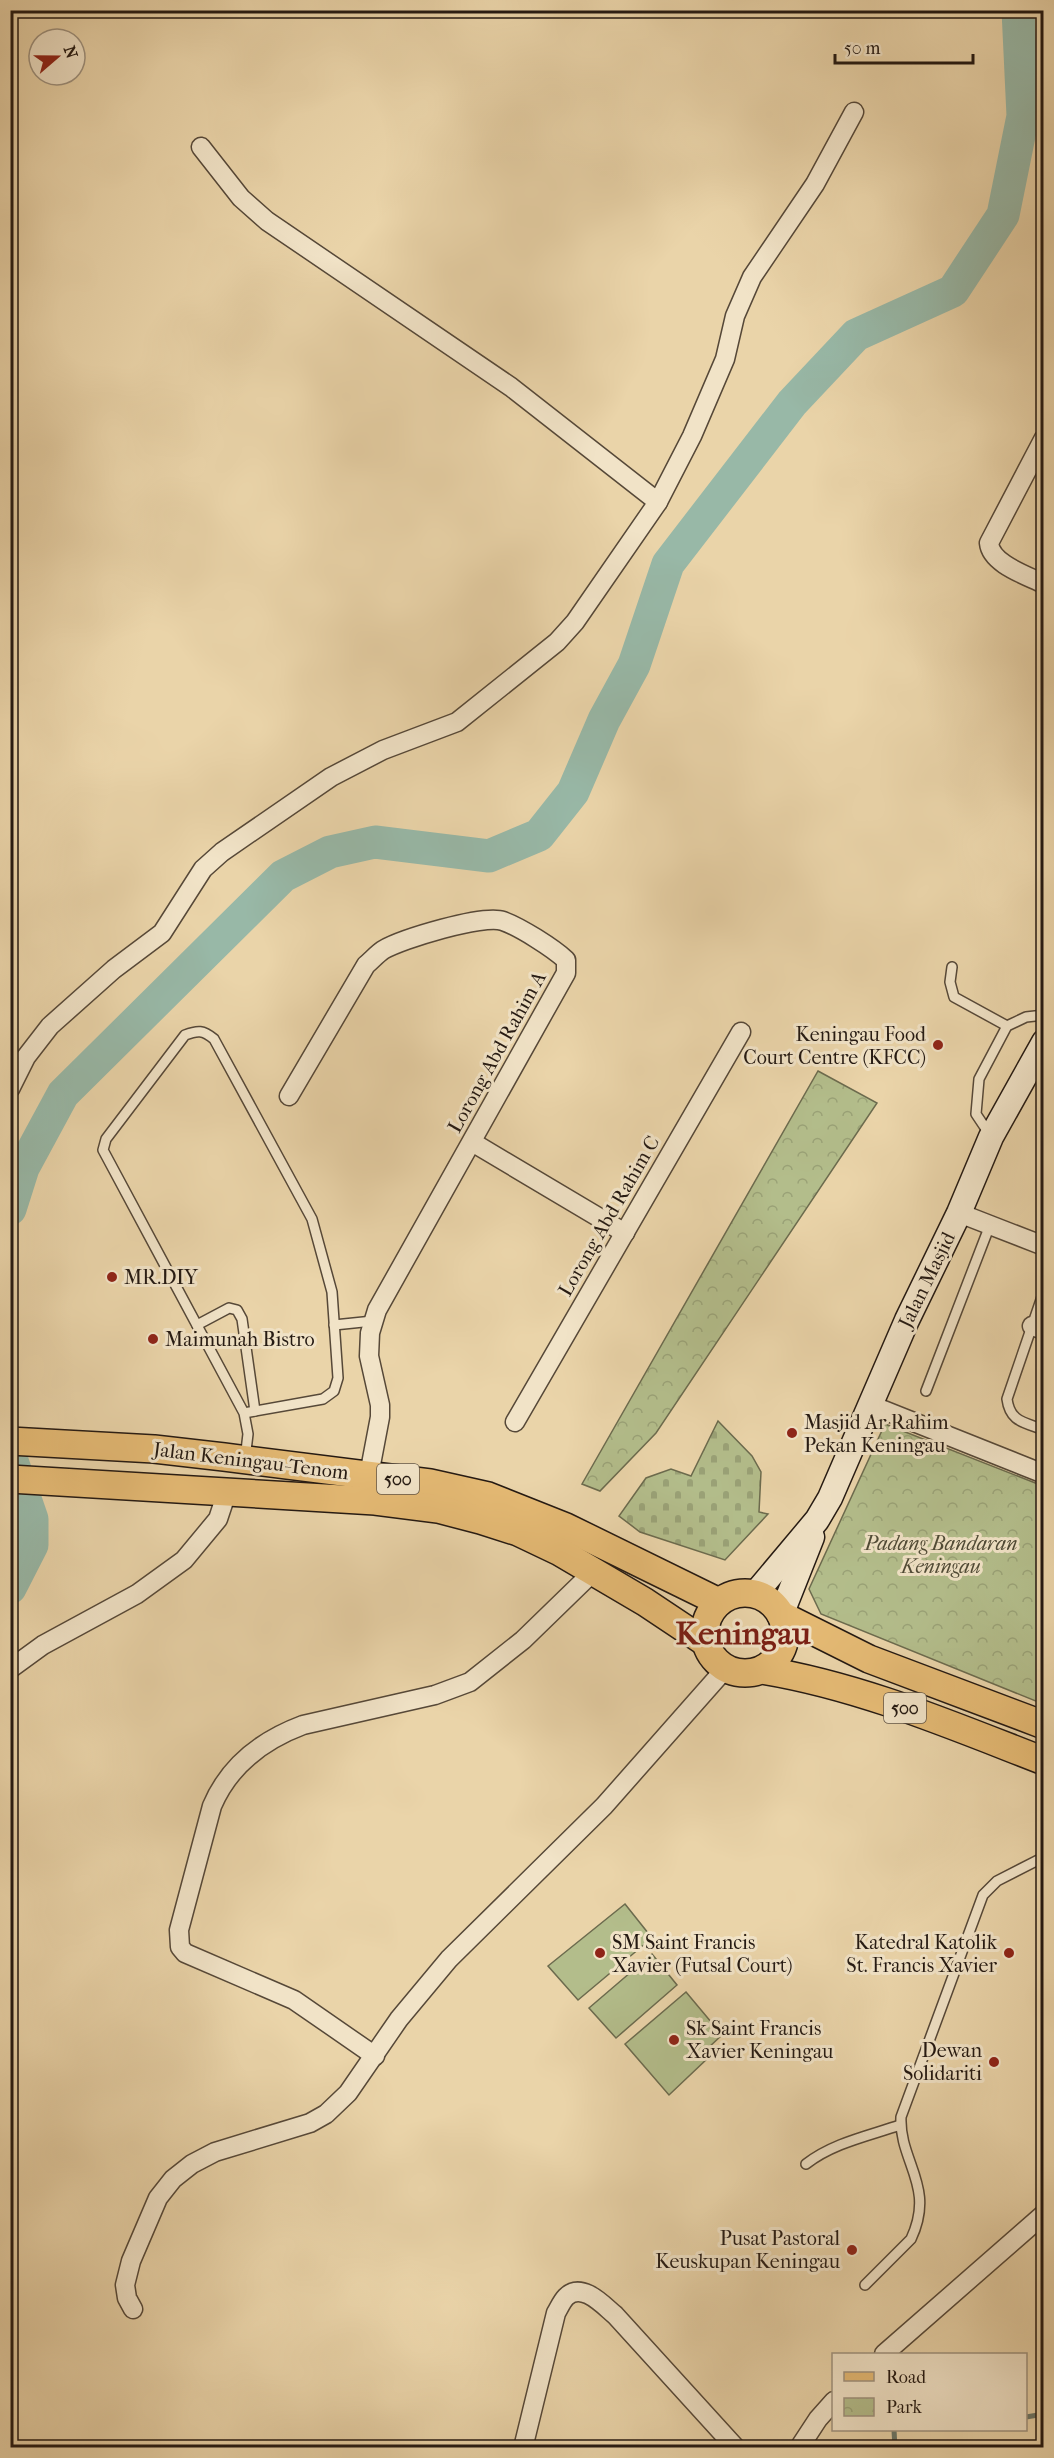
<svg xmlns="http://www.w3.org/2000/svg" width="1054" height="2458" font-family="'IM FELL French Canon',serif">
	<style>
		.cemetery { fill: url(#cemetery-stones); stroke: #6c6b4e; stroke-width: 1.5 }
		.park { fill: url(#park-crowns); stroke: #6c6b4e; stroke-width: 1.5 }
		.garden { fill: #b3bd8b; stroke: #6c6b4e; stroke-width: 1.5 }
		.lines { fill: none; stroke-linecap: round; stroke-linejoin: round }
		.stream { stroke: #6a786b; stroke-width: 5 }
		.river { stroke: #98b8a7; stroke-width: 33 }
		.lane-casing { stroke: #564838; stroke-width: 12 }
		.street-casing { stroke: #564838; stroke-width: 21 }
		.secondary-casing { stroke: #241912; stroke-width: 27 }
		.primary-casing { stroke: #241912; stroke-width: 30 }
		.lane { stroke: #f1e3c7; stroke-width: 9 }
		.street { stroke: #f1e3c7; stroke-width: 18 }
		.secondary { stroke: #f1e3c7; stroke-width: 24 }
		.primary { stroke: #e5ba74; stroke-width: 27 }
		.poi-dot { fill: #8f2418; stroke: #f1e3c7; stroke-width: 2 }
		.labels { text-anchor: middle; dominant-baseline: central; stroke-width: 6; stroke-linejoin: round; paint-order: stroke }
		.shield { fill: #f1e3c7; stroke: #625648; stroke-width: 1.5 }
		.shield-label { font-size: 18px; font-weight: bold; fill: #241912 }
		.poi-label { font-size: 20px; fill: #241912; stroke: #f1e3c7; text-anchor: start }
		.street-label { font-size: 20px; fill: #241912; stroke: #f1e3c7 }
		.park-label { font-size: 20px; font-style: italic; fill: #4f4a36; stroke: #f1e3c7 }
		.town-label { font-size: 32px; font-weight: bold; fill: #7a1f14; stroke: #f1e3c7 }
	</style>
	<defs>
		<pattern id="cemetery-stones" width="16" height="16" patternUnits="userSpaceOnUse" patternTransform="scale(1.5)"><rect width="16" height="16" fill="#b3bd8b"/><path d="M2 7V4a2 2 0 0 1 4 0v3zM10 15v-3a2 2 0 0 1 4 0v3z" fill="#9aa277"/></pattern>
		<pattern id="park-crowns" width="20" height="18" patternUnits="userSpaceOnUse" patternTransform="scale(1.5)"><rect width="20" height="18" fill="#b3bd8b"/><path d="M2 6a3 3 0 1 1 6 0M12 15a3 3 0 1 1 6 0" fill="none" stroke="#9aa277"/></pattern>
	</defs>
	<rect width="100%" height="100%" fill="#ead4a9"/>
	<filter id="stains"><feTurbulence type="fractalNoise" baseFrequency=".00333" numOctaves="4"/><feColorMatrix values="0 0 0 0 .2 0 0 0 0 .09 0 0 0 0 .02 0 0 0 .5 -.17"/></filter>
	<radialGradient id="worn" r=".72"><stop offset=".6" stop-color="#630" stop-opacity="0"/><stop offset="1" stop-color="#630" stop-opacity=".3"/></radialGradient>
	<polygon class="cemetery" points="718,1421 752,1456 761,1472 759,1512 768,1514 725,1560 640,1532 619,1516 646,1478 671,1469 691,1476"/>
	<g class="park">
		<polygon points="818,1071 877,1103 656,1433 600,1491 582,1484"/>
		<polygon points="885,1424 1043,1486 1043,1704 821,1614 809,1589"/>
	</g>
	<g class="garden">
		<polygon points="625,1904 652,1938 578,2000 548,1966"/>
		<polygon points="652,1954 677,1985 616,2038 589,2008"/>
		<polygon points="686,1992 722,2035 706,2050 709,2057 669,2095 625,2044"/>
	</g>
	<g class="lines">
		<g class="stream">
			<polyline points="1026,2417 1044,2414"/>
			<polyline points="894,2430 895,2448"/>
		</g>
		<g class="river">
			<polyline points="10,1209 23,1168 63,1094 283,876 330,852 375,842 489,856 539,835 573,792 604,720 634,665 668,564 792,403 856,335 953,291 1003,215 1023,116 1018,10"/>
			<polyline points="10,1455 32,1519 32,1545 10,1588"/>
		</g>
		<g class="lane-casing">
			<g id="lane">
				<polyline points="952,967 950,982 954,997 1007,1026"/>
				<polyline points="990,1135 976,1114 979,1079 1007,1026 1026,1017 1044,1015"/>
				<path d="M 1044,1291 L 1007,1399 C 1010,1422 1024,1422 1044,1430"/>
				<polyline points="197,1325 229,1308 237,1310 242,1319 255,1411"/>
				<polyline points="334,1325 373,1321"/>
				<polyline points="926,1391 990,1225"/>
				<path d="M 244,1413 L 323,1399 L 334,1391 L 338,1378 L 332,1292 L 312,1219 L 214,1039 C 203,1030 198,1030 185,1035 L 106,1139 L 103,1150 L 244,1413 L 248,1434 L 245,1459"/>
				<path d="M 806,2164 C 833,2143 868,2136 900,2125"/>
				<path d="M 865,2285 L 911,2239 C 936,2186 899,2162 901,2117 L 983,1895 L 997,1881 L 1044,1857"/>
			</g>
		</g>
		<g class="street-casing">
			<g id="street">
				<polyline points="201,147 241,198 267,221 511,387 658,502"/>
				<path d="M 1044,438 L 989,543 C 991,564 1026,575 1044,584"/>
				<polyline points="10,1089 26,1057 50,1026 114,969 162,933 203,869 222,852 331,777 383,750 457,722 557,642 575,622 658,502 692,436 725,359 735,316 752,277 815,184 854,112"/>
				<path d="M 289,1096 L 366,965 C 372,960 377,954 383,950 C 402,939 483,914 503,921 C 520,927 553,948 566,960 L 566,973 L 377,1310 L 370,1333 L 369,1356 L 380,1405 L 380,1417 L 369,1475"/>
				<polyline points="472,1142 625,1233"/>
				<polyline points="959,1213 1044,1246"/>
				<polyline points="1032,1326 1044,1330"/>
				<polyline points="871,1405 1044,1474"/>
				<polyline points="515,1422 741,1032"/>
				<polyline points="10,1669 43,1645 137,1594 184,1560 218,1519 227,1492"/>
				<path d="M 375,2056 L 294,2000 L 185,1953 L 180,1947 L 179,1930 L 212,1806 C 229,1766 263,1740 303,1725 L 435,1695 L 470,1682 L 523,1640 L 593,1572"/>
				<polyline points="133,2309 127,2298 125,2285 131,2261 158,2198 173,2179 192,2164 215,2152 310,2123 326,2114 348,2093 399,2019 449,1959 604,1806 725,1669"/>
				<polyline points="884,2354 1044,2214"/>
				<path d="M 523,2448 L 556,2313 C 559,2308 562,2301 566,2297 C 582,2281 604,2306 615,2315 L 736,2448"/>
				<polyline points="799,2448 818,2419 834,2401"/>
			</g>
		</g>
		<g class="secondary-casing">
			<g id="secondary">
				<polyline points="755,1594 817,1520 830,1498 907,1320 959,1213 991,1137 1044,1042"/>
				<polyline points="781,1615 812,1537"/>
			</g>
		</g>
		<g class="primary-casing">
			<g id="primary">
				<polyline points="10,1441 154,1449 224,1457 430,1483 488,1496 566,1527 719,1602"/>
				<polyline points="10,1479 375,1501 438,1509 480,1520 518,1532 560,1552 645,1602 705,1642"/>
				<circle cx="745" cy="1633" r="40"/>
				<polyline points="781,1615 869,1659 1044,1725"/>
				<path d="M 762,1670 C 860,1686 951,1725 1044,1761"/>
			</g>
		</g>
		<use href="#lane" class="lane"/>
		<use href="#street" class="street"/>
		<use href="#secondary" class="secondary"/>
		<use href="#primary" class="primary"/>
	</g>
	<g class="poi-dot">
		<circle cx="938" cy="1045" r="6"/>
		<circle cx="112" cy="1277" r="6"/>
		<circle cx="153" cy="1339" r="6"/>
		<circle cx="792" cy="1433" r="6"/>
		<circle cx="600" cy="1953" r="6"/>
		<circle cx="1009" cy="1953" r="6"/>
		<circle cx="674" cy="2040" r="6"/>
		<circle cx="994" cy="2062" r="6"/>
		<circle cx="852" cy="2250" r="6"/>
	</g>
	<g class="labels">
		<g class="shield">
			<rect x="377" y="1464" width="42" height="30" rx="4.5"/>
			<rect x="884" y="1693" width="42" height="30" rx="4.5"/>
		</g>
		<g class="shield-label">
			<text x="398" y="1479">500</text>
			<text x="905" y="1708">500</text>
		</g>
		<g class="poi-label">
			<text x="926" y="1034" text-anchor="end">Keningau Food<tspan x="926" dy="23">Court Centre (KFCC)</tspan></text>
			<text x="124" y="1277">MR.DIY</text>
			<text x="165" y="1339">Maimunah Bistro</text>
			<text x="804" y="1422">Masjid Ar Rahim<tspan x="804" dy="23">Pekan Keningau</tspan></text>
			<text x="612" y="1942">SM Saint Francis<tspan x="612" dy="23">Xavier (Futsal Court)</tspan></text>
			<text x="997" y="1942" text-anchor="end">Katedral Katolik<tspan x="997" dy="23">St. Francis Xavier</tspan></text>
			<text x="686" y="2028">Sk Saint Francis<tspan x="686" dy="23">Xavier Keningau</tspan></text>
			<text x="982" y="2050" text-anchor="end">Dewan<tspan x="982" dy="23">Solidariti</tspan></text>
			<text x="840" y="2238" text-anchor="end">Pusat Pastoral<tspan x="840" dy="23">Keuskupan Keningau</tspan></text>
		</g>
		<g class="street-label">
			<text transform="translate(497 1052) rotate(-61)">Lorong Abd Rahim A</text>
			<text transform="translate(609 1216) rotate(-60)">Lorong Abd Rahim C</text>
			<text transform="translate(927 1280) rotate(-64)">Jalan Masjid</text>
			<text transform="translate(251 1461) rotate(7)">Jalan Keningau-Tenom</text>
		</g>
		<g class="park-label">
			<text x="941" y="1543">Padang Bandaran<tspan x="941" dy="23">Keningau</tspan></text>
		</g>
		<g class="town-label">
			<text x="743" y="1633">Keningau</text>
		</g>
	</g>
	<rect width="1054" height="2458" fill="none" stroke="#ead4a9" stroke-width="36"/>
	<rect x="12" y="12" width="1030" height="2434" fill="none" stroke="#241912" stroke-width="3"/>
	<rect x="18" y="18" width="1018" height="2422" fill="none" stroke="#241912" stroke-width="1.5"/>
	<rect x="832" y="2353" width="195" height="78" fill="#f1e3c7" stroke="#9f927f" stroke-width="1.5"/>
	<rect x="844" y="2372" width="30" height="9" fill="#e5ba74" stroke="#9f927f" stroke-width="1.5"/>
	<text x="886" y="2383" font-size="18" fill="#241912">Road</text>
	<rect x="844" y="2398" width="30" height="18" fill="url(#park-crowns)" stroke="#9f927f" stroke-width="1.5"/>
	<text x="886" y="2413" font-size="18" fill="#241912">Park</text>
	<g transform="translate(57 57) rotate(70)"><circle r="28" fill="#f1e3c7" stroke="#9f927f" stroke-width="1.5"/>
	<path d="M0-4.5L10 22L0 15L-10 22Z" fill="#8f2418"/>
	<text y="-9" font-size="16" font-weight="bold" text-anchor="middle" fill="#241912">N</text>
	</g>
	<path d="M835 54v9h138v-9" fill="none" stroke="#241912" stroke-width="3"/>
	<text x="844" y="54" font-size="18" fill="#241912" stroke="#f1e3c7" stroke-width="4.5" paint-order="stroke">50 m</text>
	<rect width="100%" height="100%" filter="url(#stains)"/>
	<rect width="100%" height="100%" fill="url(#worn)"/>
</svg>
